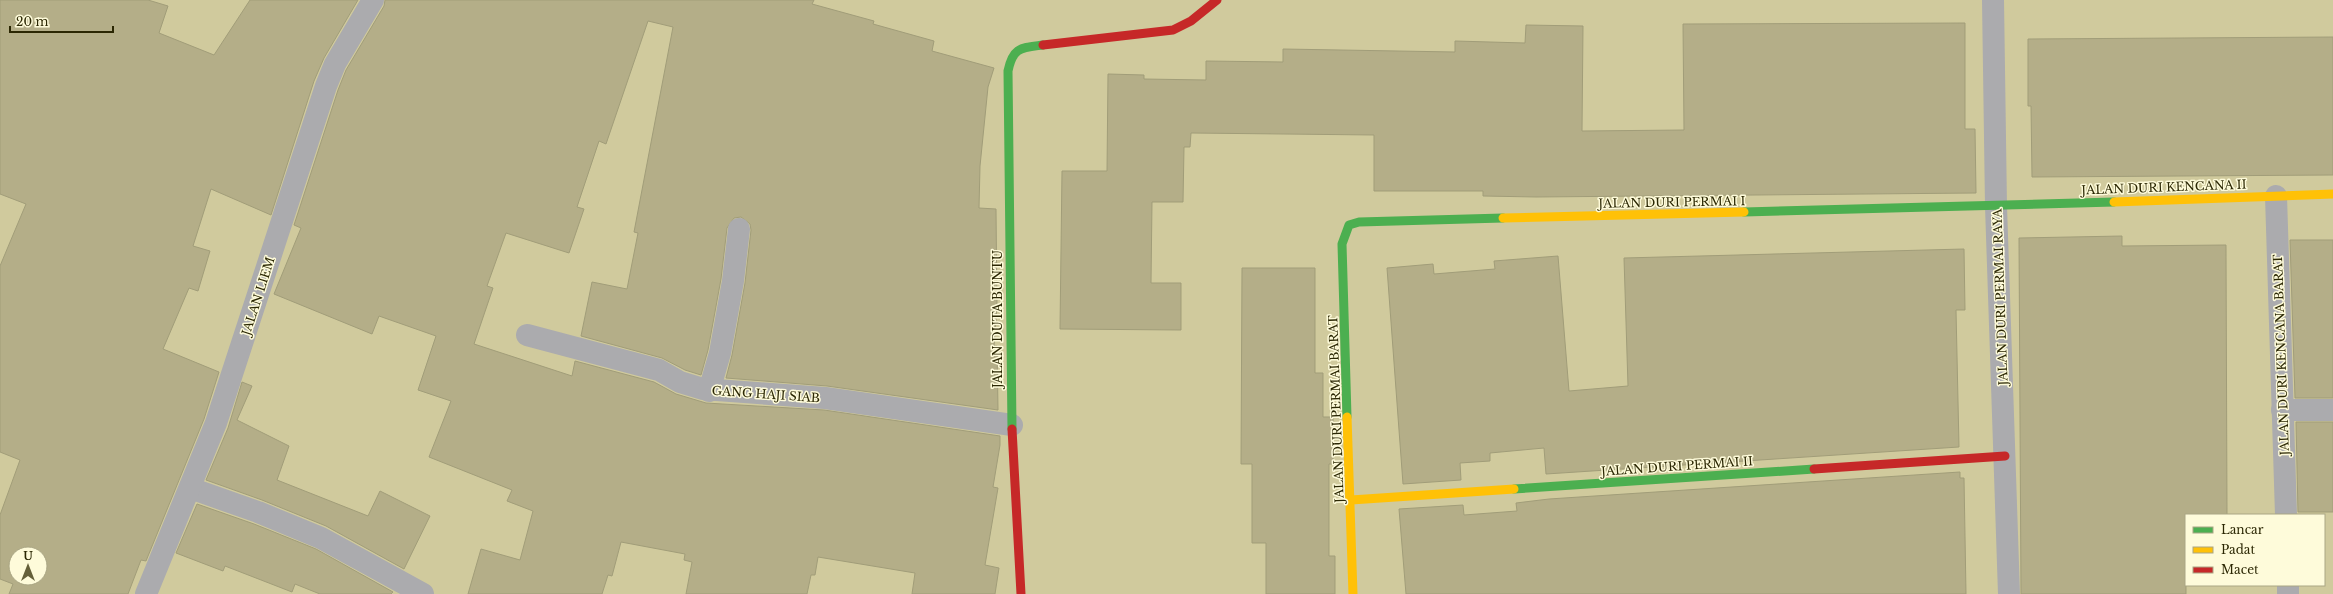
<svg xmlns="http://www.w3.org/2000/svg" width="2333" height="594" font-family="'Libre Baskerville',serif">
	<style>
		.building { fill: #b4ae88; stroke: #a19d79; fill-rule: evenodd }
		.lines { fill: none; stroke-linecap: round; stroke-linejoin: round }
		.street { stroke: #ababae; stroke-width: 22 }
		.fast { stroke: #4caf50; stroke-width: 9 }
		.slow { stroke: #ffc107; stroke-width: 9 }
		.jam { stroke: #c62828; stroke-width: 9 }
		.labels { text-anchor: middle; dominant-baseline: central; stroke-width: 3; stroke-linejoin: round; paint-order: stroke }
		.street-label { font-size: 12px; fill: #2b2703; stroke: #fefbda }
	</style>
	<rect width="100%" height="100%" fill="#d0ca9d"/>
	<g class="building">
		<path d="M 0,0 L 148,0 L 168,6 L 159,33 L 214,55 L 250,0 L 358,0 L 324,58 L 314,81 L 271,215 L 211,189 L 193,246 L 210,251 L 198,291 L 189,288 L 163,349 L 219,372 L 204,419 L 146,561 L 141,560 L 128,594 L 9,594 L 13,584 L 0,579 L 0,515 L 20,460 L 0,452 L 0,266 L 26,204 L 0,194 ZM 16,554 L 40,554 L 40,578 L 16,578 Z"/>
		<polygon points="385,0 814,0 812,4 874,21 873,24 934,41 932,51 994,68 988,87 980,166 979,208 996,209 997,307 994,346 997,346 998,410 827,386 726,378 732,355 745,283 751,230 750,224 741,217 734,218 727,228 721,279 708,350 701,375 685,370 662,358 581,336 592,282 627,289 638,233 634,232 673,27 648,21 606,144 599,141 577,207 584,209 569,253 506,233 487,286 493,288 474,344 572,376 575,361 654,382 676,394 706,403 824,410 1000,436 1000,445 993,487 998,488 985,565 999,568 995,594 912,594 915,573 818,557 815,575 811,575 807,594 686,594 692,562 684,560 685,554 621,542 612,576 608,575 602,594 468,594 481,549 520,560 533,511 507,501 512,490 429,457 451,401 418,390 436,336 379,316 372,334 274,294 301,228 294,225 338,90 346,70 384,6"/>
		<polygon points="1965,23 1965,129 1975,129 1976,193 1536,197 1483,196 1483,191 1374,191 1374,135 1191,133 1190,147 1184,147 1183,202 1152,202 1151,283 1181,283 1181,330 1060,329 1062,171 1107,171 1108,74 1144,75 1144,79 1206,80 1206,61 1283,62 1283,49 1455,52 1455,41 1525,43 1526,25 1583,26 1582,131 1684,130 1683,24"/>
		<polygon points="2333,37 2333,175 2032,177 2031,106 2028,106 2028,39"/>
		<polygon points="2122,236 2122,246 2226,245 2227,515 2186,515 2186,594 2021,594 2019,238"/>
		<polygon points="2290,240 2333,240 2333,398 2295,398"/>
		<polygon points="1964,249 1965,310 1956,310 1959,447 1546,474 1544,448 1490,453 1490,461 1460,463 1461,480 1403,484 1387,268 1433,264 1434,274 1495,269 1494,261 1558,256 1569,391 1628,386 1624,258"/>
		<polygon points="1242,268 1315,268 1315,373 1323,373 1323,417 1333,417 1333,464 1329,464 1329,556 1335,556 1335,594 1266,594 1266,543 1252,543 1252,464 1241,464"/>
		<polygon points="242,382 252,386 237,420 289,446 277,480 368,516 380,491 430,516 404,569 326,526 262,500 206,480 228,428"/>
		<polygon points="2296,422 2333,422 2333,512 2298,512"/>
		<polygon points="1960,472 1960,478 1964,478 1966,594 1406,594 1399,509 1463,505 1464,515 1517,511 1516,503 1549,499"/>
		<polygon points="197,504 254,524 316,549 393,592 391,594 320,594 295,584 292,592 225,566 223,571 176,553"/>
	</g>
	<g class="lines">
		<g class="street">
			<polyline points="1993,0 1996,206 2009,594"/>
			<polyline points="2276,196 2286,515"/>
			<polyline points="527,335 659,370 680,382 703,389 825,398 1012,425"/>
			<polyline points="709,391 720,353 733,281 739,229"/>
			<polyline points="2282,410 2333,410"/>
			<polyline points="190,488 258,512 321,538 423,594"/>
			<polyline points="2288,585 2288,594"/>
			<polyline points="146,594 216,423 326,86 335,64 373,0"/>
		</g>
		<g class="fast">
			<polyline points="1744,212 2114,202"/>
			<polyline points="1347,417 1342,244 1349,225 1359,222 1503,218"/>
			<path d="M 1012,429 L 1008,71 C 1013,47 1021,48 1043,45"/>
			<polyline points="1514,489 1814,469"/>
		</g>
		<g class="slow">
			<polyline points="2114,202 2333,194"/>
			<polyline points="1503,218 1744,212"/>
			<polyline points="1347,417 1353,594"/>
			<polyline points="1351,500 1514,489"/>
		</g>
		<g class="jam">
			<polyline points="1043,45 1173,30 1191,21 1217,0"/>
			<polyline points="1012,429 1021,594"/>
			<polyline points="1814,469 2005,456"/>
		</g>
	</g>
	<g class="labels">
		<g class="street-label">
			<text transform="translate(2164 187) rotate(-2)">JALAN DURI KENCANA II</text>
			<text transform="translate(1672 202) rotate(-1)">JALAN DURI PERMAI I</text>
			<text transform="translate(258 296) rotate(-72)">JALAN LIEM</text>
			<text transform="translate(2000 297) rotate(-92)">JALAN DURI PERMAI RAYA</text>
			<text transform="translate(997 319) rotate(-90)">JALAN DUTA BUNTU</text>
			<text transform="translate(2281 355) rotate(-92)">JALAN DURI KENCANA BARAT</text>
			<text transform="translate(766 394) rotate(4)">GANG HAJI SIAB</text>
			<text transform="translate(1336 409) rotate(-92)">JALAN DURI PERMAI BARAT</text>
			<text transform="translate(1677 466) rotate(-4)">JALAN DURI PERMAI II</text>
		</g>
	</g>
	<rect x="2185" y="514" width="140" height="72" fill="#fefbda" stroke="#aaa684"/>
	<rect x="2193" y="527" width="20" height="6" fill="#4caf50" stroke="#aaa684"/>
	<text x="2221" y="534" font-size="12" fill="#2b2703">Lancar</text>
	<rect x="2193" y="547" width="20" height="6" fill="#ffc107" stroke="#aaa684"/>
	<text x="2221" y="554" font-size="12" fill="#2b2703">Padat</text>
	<rect x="2193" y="567" width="20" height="6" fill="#c62828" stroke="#aaa684"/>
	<text x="2221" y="574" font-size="12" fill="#2b2703">Macet</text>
	<g transform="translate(28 566)"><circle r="19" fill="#fefbda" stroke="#aaa684"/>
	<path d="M0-3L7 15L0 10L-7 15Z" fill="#656039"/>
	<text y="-6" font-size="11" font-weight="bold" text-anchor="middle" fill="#2b2703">U</text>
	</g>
	<path d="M10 26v6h103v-6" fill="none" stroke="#2b2703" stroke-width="2"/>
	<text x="16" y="26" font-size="12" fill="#2b2703" stroke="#fefbda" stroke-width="3" paint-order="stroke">20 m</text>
</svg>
